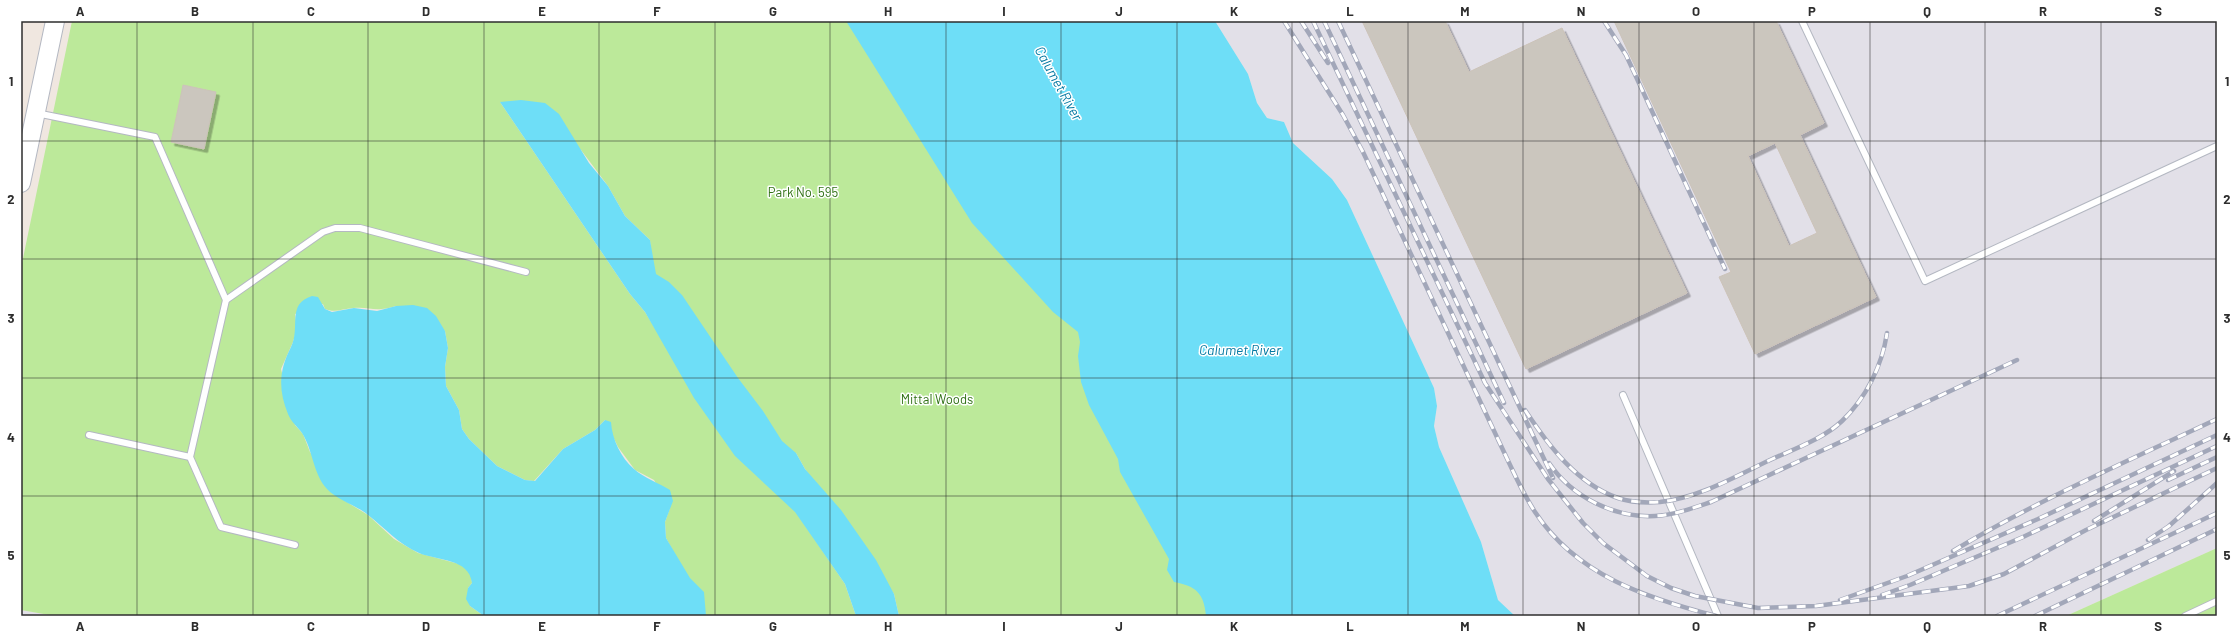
<svg xmlns="http://www.w3.org/2000/svg" width="2238" height="637" font-family="Barlow,sans-serif">
	<style>
		.industrial { fill: #e2e0e8 }
		.green { fill: #bce99a; fill-rule: evenodd }
		.water { fill: #6edef7 }
		.building { fill: #cbc6be; stroke: #ccc3b9; fill-rule: evenodd; filter: url(#shadow) }
		.lines { fill: none; stroke-linecap: round; stroke-linejoin: round }
		.lane-casing { stroke: #b4b8c2; stroke-width: 8 }
		.secondary-casing { stroke: #b4b8c2; stroke-width: 20 }
		.lane { stroke: #fff; stroke-width: 6 }
		.secondary { stroke: #fff; stroke-width: 18 }
		.rail-casing { stroke: #a2a7b9; stroke-width: 4.5 }
		.rail { stroke: #fff; stroke-width: 3; stroke-dasharray: 9; stroke-linecap: butt }
		.grid { fill: none; stroke: #2e2e2e; stroke-width: 1; stroke-opacity: 0.55 }
		.labels { text-anchor: middle; dominant-baseline: central; stroke-width: 3; stroke-linejoin: round; paint-order: stroke }
		.park-label { font-size: 13px; fill: #317216; stroke: #fff }
		.water-label { font-size: 14px; font-style: italic; fill: #067aa3; stroke: #fff }
		.neatline { fill: none; stroke: #2e2e2e; stroke-width: 1.5 }
		.grid-label { font-size: 13px; text-anchor: middle; font-weight: bold; fill: #2e2e2e }
	</style>
	<defs>
		<filter id="shadow"><feDropShadow dx="3.5" dy="3.5" stdDeviation="0" flood-color="#0004"/></filter>
	</defs>
	<rect width="100%" height="100%" fill="#f0e7e0"/>
	<g class="industrial">
		<polygon points="1215,21 2217,21 2217,548 2066,616 1515,616 1498,600 1481,542 1439,447 1434,426 1437,406 1434,388 1347,200 1332,179 1293,143 1284,122 1267,118 1257,103 1248,74"/>
		<polygon points="21,610 55,616 21,616"/>
	</g>
	<g class="green">
		<path d="M 72,21 L 886,21 L 1096,354 L 1211,616 L 899,616 L 894,594 L 805,469 L 796,453 L 800,518 L 845,584 L 856,616 L 678,616 L 673,551 L 666,538 L 665,522 L 670,508 L 654,480 L 635,470 L 618,447 L 605,420 L 595,430 L 563,449 L 534,481 L 525,480 L 497,466 L 469,439 L 462,429 L 459,410 L 446,386 L 445,367 L 448,348 L 445,331 L 396,306 C 374,313 370,306 353,308 C 342,309 335,313 325,309 L 323,304 L 295,314 L 297,328 L 293,342 L 281,369 L 295,425 L 303,434 L 310,452 L 345,501 L 368,515 L 394,539 L 418,553 L 463,565 L 471,573 L 472,583 L 468,588 L 470,606 L 484,616 L 55,616 L 21,610 L 21,268 ZM 500,102 L 581,150 L 608,186 L 625,216 L 650,240 L 656,330 L 645,312 L 630,294 Z"/>
		<polygon points="2217,548 2217,616 2066,616"/>
	</g>
	<g class="water">
		<path d="M 846,21 L 1215,21 L 1248,74 L 1257,103 L 1267,118 L 1284,122 L 1293,143 L 1332,179 L 1347,200 L 1434,388 L 1437,406 L 1434,426 L 1439,447 L 1481,542 L 1498,600 L 1515,616 L 1206,616 C 1204,593 1196,586 1174,582 L 1167,570 L 1169,559 L 1120,472 L 1118,459 L 1089,405 L 1081,382 L 1078,356 L 1080,342 L 1078,332 L 1053,312 L 972,223 Z"/>
		<polygon points="521,100 545,103 559,114 589,163 608,186 625,216 650,240 656,274 669,282 682,295 738,378 763,411 782,441 796,453 805,469 841,510 876,560 894,594 899,616 856,616 845,584 795,512 735,456 694,398 645,312 630,294 500,102"/>
		<path d="M 312,296 L 318,297 L 325,309 L 332,312 L 354,308 L 377,311 L 396,306 L 413,305 L 427,308 L 436,316 L 445,331 L 448,348 L 445,367 L 446,386 L 459,410 L 462,429 L 469,439 L 497,466 L 525,480 L 535,481 L 563,449 L 595,430 L 605,420 L 611,422 C 612,439 621,458 634,469 C 644,478 659,483 670,490 L 673,501 L 665,522 L 666,538 L 690,578 L 704,592 L 706,616 L 484,616 L 470,606 L 466,599 L 468,588 L 472,583 C 469,558 438,561 419,553 C 398,544 385,528 368,515 C 356,505 337,500 327,489 C 313,474 313,450 302,433 C 298,427 291,422 288,414 C 278,390 279,370 291,347 C 301,327 286,304 312,296 Z"/>
	</g>
	<g class="building">
		<polygon points="1362,21 1445,21 1469,72 1562,28 1687,293 1526,369"/>
		<path d="M 1614,21 L 1776,21 L 1824,123 L 1800,135 L 1876,297 L 1755,354 L 1719,277 L 1731,272 ZM 1775,143 L 1817,233 L 1789,246 L 1748,156 Z"/>
		<polygon points="183,85 216,92 204,149 171,142"/>
	</g>
	<g class="lines">
		<g class="lane-casing">
			<g id="lane">
				<polyline points="1802,21 1925,281 2217,146"/>
				<polyline points="36,113 155,137 226,300"/>
				<polyline points="1623,395 1718,616"/>
				<polyline points="89,435 190,457"/>
				<polyline points="295,545 221,527 190,457 226,300 323,232 335,228 360,228 526,272"/>
				<polyline points="2185,616 2217,601"/>
			</g>
		</g>
		<g class="secondary-casing">
			<polyline id="secondary" points="21,183 55,21"/>
		</g>
		<use href="#lane" class="lane"/>
		<use href="#secondary" class="secondary"/>
		<g class="rail-casing">
			<g id="rail">
				<path d="M 1284,21 L 1343,115 L 1363,152 L 1511,467 C 1518,482 1526,498 1535,512 C 1577,576 1647,598 1716,616"/>
				<polyline points="1301,21 1328,63"/>
				<polyline points="1313,21 1485,383 1548,479 1583,523 1603,543 1647,576 1671,588 1695,596 1758,608 1816,606 1969,586 2004,574 2086,530 2217,468"/>
				<polyline points="1324,21 1504,403"/>
				<polyline points="1338,21 1553,478"/>
				<polyline points="1604,21 1626,55 1725,269"/>
				<path d="M 1525,410 C 1548,445 1577,484 1618,498 C 1630,502 1647,503 1660,502 C 1699,498 1736,476 1770,460 C 1794,449 1823,439 1842,421 C 1866,398 1882,366 1887,333"/>
				<path d="M 1549,463 C 1572,497 1614,518 1655,516 C 1674,515 1693,508 1711,502 L 2017,360"/>
				<polyline points="2168,480 2217,457"/>
				<polyline points="2094,521 2174,471"/>
				<polyline points="2148,540 2169,526 2217,483"/>
				<path d="M 1953,551 C 2038,500 2128,461 2217,419"/>
				<polyline points="1882,595 1910,585 2023,537 2217,446"/>
				<polyline points="1840,600 1907,576 2038,519 2217,435"/>
				<polyline points="1997,616 2217,513"/>
				<polyline points="2035,616 2217,529"/>
			</g>
		</g>
		<use href="#rail" class="rail"/>
	</g>
	<path class="grid" d="M 137,21 L 137,616M 253,21 L 253,616M 368,21 L 368,616M 484,21 L 484,616M 599,21 L 599,616M 715,21 L 715,616M 830,21 L 830,616M 946,21 L 946,616M 1061,21 L 1061,616M 1177,21 L 1177,616M 1292,21 L 1292,616M 1408,21 L 1408,616M 1523,21 L 1523,616M 1639,21 L 1639,616M 1754,21 L 1754,616M 1870,21 L 1870,616M 1985,21 L 1985,616M 2101,21 L 2101,616M 21,141 L 2217,141M 21,259 L 2217,259M 21,378 L 2217,378M 21,496 L 2217,496"/>
	<g class="labels">
		<g class="park-label">
			<text x="803" y="192">Park No. 595</text>
			<text x="937" y="399">Mittal Woods</text>
		</g>
		<g class="water-label">
			<text transform="translate(1059 83) rotate(61)">Calumet River</text>
			<text x="1240" y="349">Calumet River</text>
		</g>
	</g>
	<rect width="2238" height="637" fill="none" stroke="#ffffff" stroke-width="44"/>
	<rect x="22" y="22" width="2194" height="593" class="neatline"/>
	<g class="grid-label">
		<text x="80" y="16">A</text>
		<text x="195" y="16">B</text>
		<text x="311" y="16">C</text>
		<text x="426" y="16">D</text>
		<text x="542" y="16">E</text>
		<text x="657" y="16">F</text>
		<text x="773" y="16">G</text>
		<text x="888" y="16">H</text>
		<text x="1004" y="16">I</text>
		<text x="1119" y="16">J</text>
		<text x="1234" y="16">K</text>
		<text x="1350" y="16">L</text>
		<text x="1465" y="16">M</text>
		<text x="1581" y="16">N</text>
		<text x="1696" y="16">O</text>
		<text x="1812" y="16">P</text>
		<text x="1927" y="16">Q</text>
		<text x="2043" y="16">R</text>
		<text x="2158" y="16">S</text>
		<text x="11" y="86">1</text>
		<text x="2227" y="86">1</text>
		<text x="11" y="204">2</text>
		<text x="2227" y="204">2</text>
		<text x="11" y="323">3</text>
		<text x="2227" y="323">3</text>
		<text x="11" y="442">4</text>
		<text x="2227" y="442">4</text>
		<text x="11" y="560">5</text>
		<text x="2227" y="560">5</text>
		<text x="80" y="631">A</text>
		<text x="195" y="631">B</text>
		<text x="311" y="631">C</text>
		<text x="426" y="631">D</text>
		<text x="542" y="631">E</text>
		<text x="657" y="631">F</text>
		<text x="773" y="631">G</text>
		<text x="888" y="631">H</text>
		<text x="1004" y="631">I</text>
		<text x="1119" y="631">J</text>
		<text x="1234" y="631">K</text>
		<text x="1350" y="631">L</text>
		<text x="1465" y="631">M</text>
		<text x="1581" y="631">N</text>
		<text x="1696" y="631">O</text>
		<text x="1812" y="631">P</text>
		<text x="1927" y="631">Q</text>
		<text x="2043" y="631">R</text>
		<text x="2158" y="631">S</text>
	</g>
</svg>
